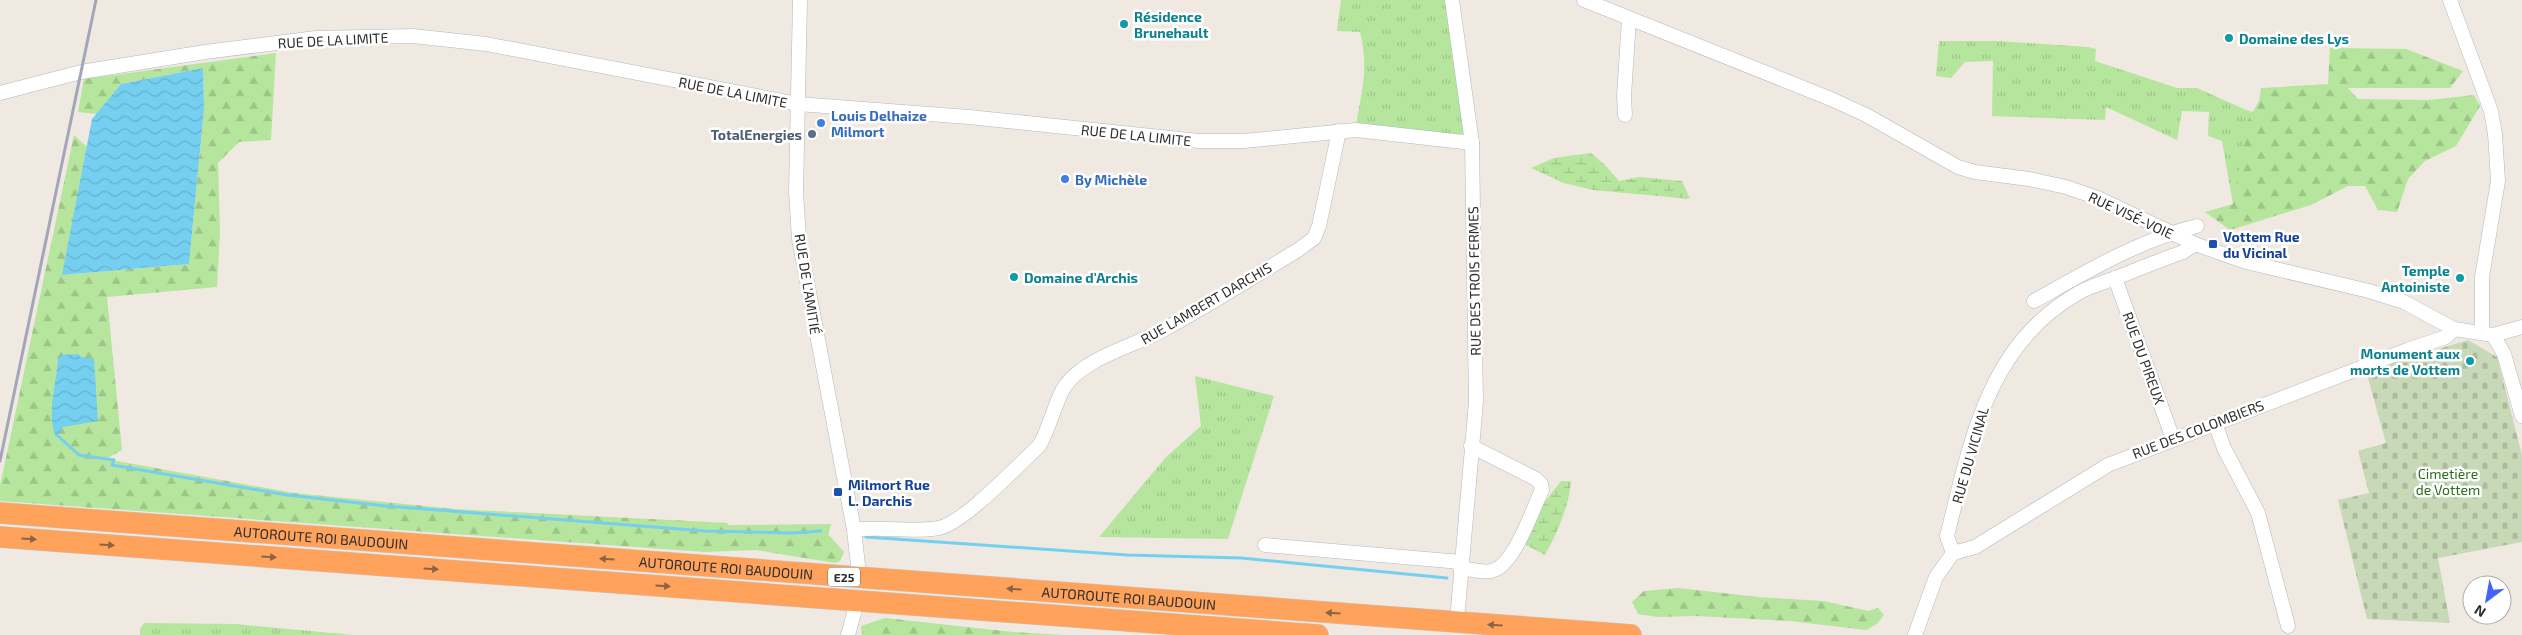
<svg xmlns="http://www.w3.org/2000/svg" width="2522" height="635" font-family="'Exo 2',sans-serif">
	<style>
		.grass { fill: url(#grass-tufts) }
		.forest { fill: url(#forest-firs) }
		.wetland { fill: url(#wetland-marsh) }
		.cemetery { fill: url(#cemetery-stones) }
		.water { fill: url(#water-waves) }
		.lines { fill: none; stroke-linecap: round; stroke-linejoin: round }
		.stream { stroke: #75cff0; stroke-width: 3 }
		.minor-casing { stroke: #b4b7c1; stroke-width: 15 }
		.highway-casing { stroke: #c9c9c9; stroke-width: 22 }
		.minor { stroke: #fff; stroke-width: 14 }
		.highway { stroke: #ffa35c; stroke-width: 21 }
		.rail { stroke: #a3a6b8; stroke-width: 3 }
		.oneway { fill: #8c6343 }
		.culture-dot { fill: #0f9aa8; stroke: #fff; stroke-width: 2 }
		.shop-dot { fill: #3f7fe0; stroke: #fff; stroke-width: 2 }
		.service-dot { fill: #5c6f8a; stroke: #fff; stroke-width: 2 }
		.transit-dot { fill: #1a4fb4; stroke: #fff; stroke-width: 2 }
		.labels { text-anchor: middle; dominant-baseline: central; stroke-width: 5; stroke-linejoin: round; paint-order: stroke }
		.shield { fill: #fff; stroke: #6d6d6d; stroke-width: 1 }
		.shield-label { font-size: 12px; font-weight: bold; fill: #2e2e2e }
		.culture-label { font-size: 14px; font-weight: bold; fill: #0d838f; stroke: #fff; text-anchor: start }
		.street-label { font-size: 14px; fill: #2e2e2e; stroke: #fff }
		.shop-label { font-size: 14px; font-weight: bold; fill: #366cbe; stroke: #fff; text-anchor: start }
		.service-label { font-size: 14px; font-weight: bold; fill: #4e5e75; stroke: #fff; text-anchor: end }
		.transit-label { font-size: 14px; font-weight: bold; fill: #164399; stroke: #fff; text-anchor: start }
		.park-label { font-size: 14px; fill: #2c6e1b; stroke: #fff }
	</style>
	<defs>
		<pattern id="grass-tufts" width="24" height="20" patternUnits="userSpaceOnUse" patternTransform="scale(1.25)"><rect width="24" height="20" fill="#b6e59e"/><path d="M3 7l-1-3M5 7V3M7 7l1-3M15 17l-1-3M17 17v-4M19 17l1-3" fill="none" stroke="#9dc588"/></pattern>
		<pattern id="forest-firs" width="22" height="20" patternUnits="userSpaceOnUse" patternTransform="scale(1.25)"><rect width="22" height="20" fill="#b6e59e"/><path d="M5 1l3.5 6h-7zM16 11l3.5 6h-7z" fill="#9dc588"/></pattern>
		<pattern id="wetland-marsh" width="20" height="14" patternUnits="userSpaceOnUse" patternTransform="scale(1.25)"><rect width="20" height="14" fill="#b6e59e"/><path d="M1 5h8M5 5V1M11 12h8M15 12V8" fill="none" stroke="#9dc588"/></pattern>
		<pattern id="cemetery-stones" width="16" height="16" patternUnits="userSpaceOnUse" patternTransform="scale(1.25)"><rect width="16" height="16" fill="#c8d9b8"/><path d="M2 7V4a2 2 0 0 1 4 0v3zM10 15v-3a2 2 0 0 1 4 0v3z" fill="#acbb9e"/></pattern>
		<pattern id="water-waves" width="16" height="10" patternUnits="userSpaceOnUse" patternTransform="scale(1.25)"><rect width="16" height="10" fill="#75cff0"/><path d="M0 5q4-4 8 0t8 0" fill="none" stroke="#66b2ce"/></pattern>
	</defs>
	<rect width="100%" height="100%" fill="#efe9e1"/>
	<g class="grass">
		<path d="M 1341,0 L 1445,0 L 1465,130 L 1461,135 L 1452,137 L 1356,126 C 1362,90 1369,69 1360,32 L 1337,31 Z"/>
		<polygon points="1939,41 1998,41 2088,47 2096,49 2095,61 2177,88 2197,88 2244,109 2365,150 2233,204 2222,141 2208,136 2209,112 2182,111 2177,140 2106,107 2105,120 1992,116 1993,61 1965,62 1951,78 1936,76"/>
		<polygon points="1195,376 1274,396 1228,539 1099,537 1166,457 1201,426"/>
		<polygon points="144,623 236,624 353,635 140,635 140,629"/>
	</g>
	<g class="forest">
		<polygon points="2330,48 2406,49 2463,71 2450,88 2348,88 2358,99 2429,100 2474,95 2480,106 2456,146 2425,161 2408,179 2397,212 2378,210 2365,186 2348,186 2311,205 2230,230 2205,212 2233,204 2247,122 2259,101 2261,88 2328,84"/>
		<polygon points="276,53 271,140 239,142 218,163 220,232 217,287 107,297 122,450 106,459 294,493 455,509 729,523 727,525 831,524 828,534 844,552 840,561 835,563 756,550 704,552 0,501 0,486 74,135 87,147 63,275 189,264 204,109 203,68 121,84 97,114 78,112 84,79"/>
		<polygon points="1678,588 1759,597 1824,601 1868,611 1878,608 1884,615 1877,624 1866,630 1790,621 1697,616 1658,617 1638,614 1632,602 1644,591"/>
		<polygon points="885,618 1013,632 1065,635 862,635 861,626"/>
	</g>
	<g class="wetland">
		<polygon points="1591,153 1605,165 1619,181 1639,177 1682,181 1690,199 1593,190 1564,183 1531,168 1554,158"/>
		<path d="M 1561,481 L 1571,481 C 1569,507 1557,533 1545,555 L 1524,544 L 1543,504 Z"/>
	</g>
	<polygon class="cemetery" points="2468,340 2497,357 2522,455 2522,542 2438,558 2450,623 2367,619 2338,500 2369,493 2358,451 2386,443 2366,371"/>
	<g class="water">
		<polygon points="203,68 204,109 189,264 62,275 92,119 121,84"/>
		<path d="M 78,354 L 81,357 L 94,359 L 98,421 L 63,427 L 56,437 C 46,413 57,383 58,358 L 61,355 Z"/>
	</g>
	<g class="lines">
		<g class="stream">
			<polyline points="58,436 79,455 114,460 112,465 287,495 386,506 705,531 791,533 821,531"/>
			<polyline points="866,537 1127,555 1241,558 1447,578"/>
		</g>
		<g class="minor-casing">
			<g id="minor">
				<polyline points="800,0 796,192 799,239 854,530 858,565"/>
				<polyline points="1452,0 1472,143 1476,402 1458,609"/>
				<polyline points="1584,0 1831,99 1866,115 1958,167 1975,172 2029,179 2066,187 2098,198 2195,244 2246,262 2369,291 2404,302 2454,329 2493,335 2522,327"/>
				<polyline points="2450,0 2491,111 2495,134 2498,181 2482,277 2482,332"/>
				<polyline points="0,93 81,72 205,52 316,38 413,36 486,44 798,104 969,117 1199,141 1244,141 1356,130 1472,143"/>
				<polyline points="1625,115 1624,96 1629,19"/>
				<polyline points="2115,278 2173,439"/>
				<path d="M 2034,301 C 2086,272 2139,240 2197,226"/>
				<polyline points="2493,335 2504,354 2522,416"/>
				<polyline points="2215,423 2224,448 2258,513 2288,626"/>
				<path d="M 854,530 C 882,526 911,533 939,528 C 964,523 1018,465 1039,446 C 1050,428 1055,401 1065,386 C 1084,358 1134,346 1163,330 C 1209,305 1253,277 1298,250 L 1314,238 L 1319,226 L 1339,131"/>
				<polyline points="1265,545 1461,562"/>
				<polyline points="1953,553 1975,547 2108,465 2407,350 2446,337 2454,329"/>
				<path d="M 1460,568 C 1469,569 1482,573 1491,571 C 1514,567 1532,510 1542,490 L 1541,484 L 1536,479 L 1471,446"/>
				<polyline points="848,635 854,613"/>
				<path d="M 1915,635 L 1936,577 L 1953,553 L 1947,536 C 1971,441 1987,344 2080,292 C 2091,286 2104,282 2116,278 C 2138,269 2161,260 2183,252 L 2195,244"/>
			</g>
		</g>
		<g class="highway-casing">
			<g id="highway">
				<path id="s1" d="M 0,513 L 1631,635"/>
				<polyline points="0,537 1318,635"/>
			</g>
		</g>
		<use href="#minor" class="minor"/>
		<use href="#highway" class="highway"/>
		<polyline class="rail" points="0,461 96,0"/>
	</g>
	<defs><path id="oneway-solid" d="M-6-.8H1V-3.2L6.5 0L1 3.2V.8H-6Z" transform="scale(1.25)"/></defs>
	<g class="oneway">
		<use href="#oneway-solid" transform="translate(29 539) rotate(4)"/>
		<use href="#oneway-solid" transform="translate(107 545) rotate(4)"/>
		<use href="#oneway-solid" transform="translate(269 557) rotate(4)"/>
		<use href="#oneway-solid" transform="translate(607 559) rotate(-176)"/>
		<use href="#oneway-solid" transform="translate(431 569) rotate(4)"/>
		<use href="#oneway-solid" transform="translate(663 586) rotate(4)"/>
		<use href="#oneway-solid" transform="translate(1014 589) rotate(-176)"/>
		<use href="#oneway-solid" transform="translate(1333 613) rotate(-176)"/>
		<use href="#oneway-solid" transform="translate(1495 625) rotate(-176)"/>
	</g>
	<g class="culture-dot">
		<circle cx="1124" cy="24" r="5"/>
		<circle cx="2229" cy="38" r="5"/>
		<circle cx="1014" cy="277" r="5"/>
		<circle cx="2460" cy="278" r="5"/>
		<circle cx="2470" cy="361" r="5"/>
	</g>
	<g class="shop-dot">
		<circle cx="821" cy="123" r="5"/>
		<circle cx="1065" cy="179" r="5"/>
	</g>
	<circle class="service-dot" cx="812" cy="134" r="5"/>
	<g class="transit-dot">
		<rect x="2208" y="239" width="10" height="10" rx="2.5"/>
		<rect x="833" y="487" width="10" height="10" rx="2.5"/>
	</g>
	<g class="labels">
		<rect class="shield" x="828" y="567.5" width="32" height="19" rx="4"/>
		<g class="shield-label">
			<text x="844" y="577">E25</text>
		</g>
		<g class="culture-label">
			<text x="1134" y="16">Résidence<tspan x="1134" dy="16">Brunehault</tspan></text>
			<text x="2239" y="38">Domaine des Lys</text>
			<text x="2450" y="270" text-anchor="end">Temple<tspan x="2450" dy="16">Antoiniste</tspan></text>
			<text x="1024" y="277">Domaine d'Archis</text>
			<text x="2460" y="353" text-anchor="end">Monument aux<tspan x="2460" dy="16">morts de Vottem</tspan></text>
		</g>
		<g class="street-label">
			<text transform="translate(333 40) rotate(-3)">RUE DE LA LIMITE</text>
			<text transform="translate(733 92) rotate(11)">RUE DE LA LIMITE</text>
			<text transform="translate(1136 135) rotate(6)">RUE DE LA LIMITE</text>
			<text transform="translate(2131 215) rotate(25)">RUE VISÉ-VOIE</text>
			<text transform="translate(1474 281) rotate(-91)">RUE DES TROIS FERMES</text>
			<text transform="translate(808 284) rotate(81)">RUE DE L'AMITIÉ</text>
			<text transform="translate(1206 303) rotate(-30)">RUE LAMBERT DARCHIS</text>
			<text transform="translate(2144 358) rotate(70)">RUE DU PIREUX</text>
			<text transform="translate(2198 429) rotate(-21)">RUE DES COLOMBIERS</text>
			<text transform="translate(1970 455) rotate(-74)">RUE DU VICINAL</text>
			<text stroke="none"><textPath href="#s1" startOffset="322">AUTOROUTE ROI BAUDOUIN</textPath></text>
			<text stroke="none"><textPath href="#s1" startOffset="728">AUTOROUTE ROI BAUDOUIN</textPath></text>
			<text stroke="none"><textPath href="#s1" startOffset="1132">AUTOROUTE ROI BAUDOUIN</textPath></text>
		</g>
		<g class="shop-label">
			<text x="831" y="115">Louis Delhaize<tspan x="831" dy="16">Milmort</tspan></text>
			<text x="1075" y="179">By Michèle</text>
		</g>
		<g class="service-label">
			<text x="802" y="134">TotalEnergies</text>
		</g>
		<g class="transit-label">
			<text x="2223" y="236">Vottem Rue<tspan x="2223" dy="16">du Vicinal</tspan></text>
			<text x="848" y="484">Milmort Rue<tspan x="848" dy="16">L. Darchis</tspan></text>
		</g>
		<g class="park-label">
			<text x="2448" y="473">Cimetière<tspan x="2448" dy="16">de Vottem</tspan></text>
		</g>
	</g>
	<g transform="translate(2487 600) rotate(212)"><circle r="24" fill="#ffffff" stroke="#ababab"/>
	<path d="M0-4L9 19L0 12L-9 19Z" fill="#4264fb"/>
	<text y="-8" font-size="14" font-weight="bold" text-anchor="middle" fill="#2e2e2e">N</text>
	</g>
</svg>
